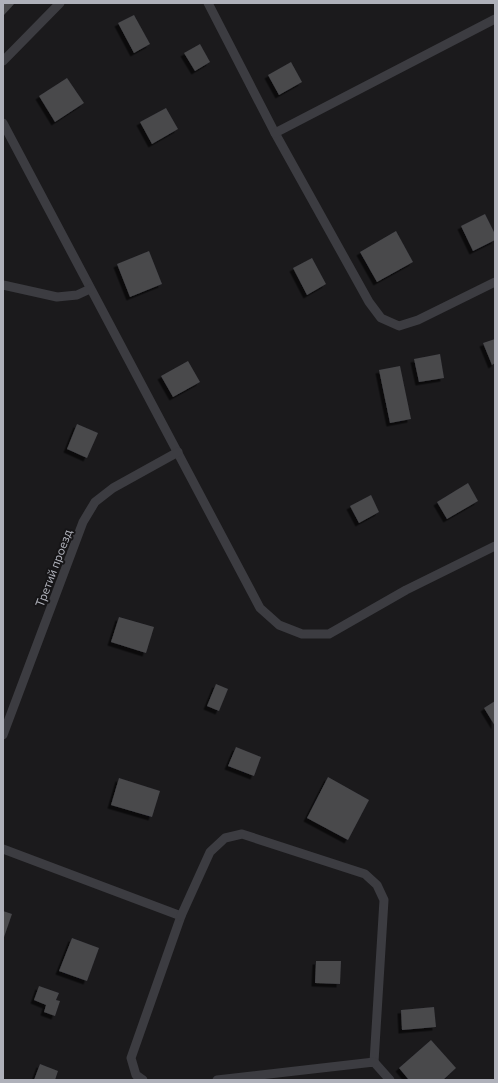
<svg xmlns="http://www.w3.org/2000/svg" width="498" height="1083" font-family="Commissioner,sans-serif">
	<style>
		.building { fill: #48484c; filter: url(#shadow) }
		.lines { fill: none; stroke-linecap: round; stroke-linejoin: round }
		.lane { stroke: #3c3c41; stroke-width: 9 }
		.labels { text-anchor: middle; dominant-baseline: central; stroke-width: 4; stroke-linejoin: round; paint-order: stroke }
		.street-label { font-size: 12px; fill: #afb1ba; stroke: #161517 }
	</style>
	<defs>
		<filter id="shadow"><feDropShadow dx="-3.5" dy="3.5" stdDeviation="0" flood-color="#0009"/></filter>
	</defs>
	<rect width="100%" height="100%" fill="#1b1a1c"/>
	<g class="building">
		<polygon points="3,3 15,3 3,16"/>
		<polygon points="134,15 150,44 134,53 118,23"/>
		<polygon points="200,44 210,62 195,71 184,53"/>
		<polygon points="291,62 302,82 279,95 268,75"/>
		<polygon points="67,78 84,103 55,122 39,96"/>
		<polygon points="166,108 178,129 152,144 140,122"/>
		<polygon points="485,214 495,234 495,240 473,251 461,226"/>
		<polygon points="396,231 413,262 377,282 360,252"/>
		<polygon points="149,251 162,284 130,297 117,264"/>
		<polygon points="312,258 326,284 307,295 293,268"/>
		<polygon points="495,339 495,363 492,365 483,343"/>
		<polygon points="440,354 444,378 419,382 414,359"/>
		<polygon points="188,361 200,382 173,397 161,376"/>
		<polygon points="400,366 411,419 390,423 379,370"/>
		<polygon points="77,424 98,433 87,458 67,449"/>
		<polygon points="468,483 478,501 447,519 437,502"/>
		<polygon points="371,495 379,512 359,523 350,506"/>
		<polygon points="119,617 154,627 146,653 111,642"/>
		<polygon points="216,684 228,689 219,711 207,706"/>
		<polygon points="495,701 495,726 484,708"/>
		<polygon points="236,747 261,757 254,776 228,766"/>
		<polygon points="328,777 369,800 348,840 307,818"/>
		<polygon points="119,778 160,791 152,817 111,805"/>
		<polygon points="3,911 12,914 3,940"/>
		<polygon points="72,938 99,948 87,981 59,971"/>
		<polygon points="316,961 341,961 340,984 315,983"/>
		<polygon points="39,986 59,993 56,1000 60,1001 55,1016 44,1012 46,1005 34,1000"/>
		<polygon points="434,1007 436,1027 402,1030 401,1010"/>
		<polygon points="431,1040 456,1068 443,1080 409,1080 399,1068"/>
		<polygon points="40,1064 58,1071 55,1080 34,1080"/>
	</g>
	<g class="lines">
		<g class="lane">
			<polyline points="208,3 275,133 369,302 381,318 399,326 418,320 495,282"/>
			<polyline points="3,61 60,3"/>
			<polyline points="3,123 260,608 279,625 302,634 329,634 406,590 495,546"/>
			<polyline points="275,133 495,19"/>
			<polyline points="3,285 57,297 77,295 90,289"/>
			<polyline points="3,735 83,522 95,502 113,488 178,452"/>
			<polyline points="3,849 181,916 131,1058 136,1075 143,1080"/>
			<polyline points="181,916 210,852 225,838 242,834 365,874 377,885 384,900 374,1062"/>
			<polyline points="217,1080 374,1062 390,1080"/>
		</g>
	</g>
	<g class="labels">
		<g class="street-label">
			<text transform="translate(53 568) rotate(-69)">Третий проезд</text>
		</g>
	</g>
	<rect width="498" height="1083" fill="none" stroke="#afb1ba" stroke-width="8"/>
</svg>
